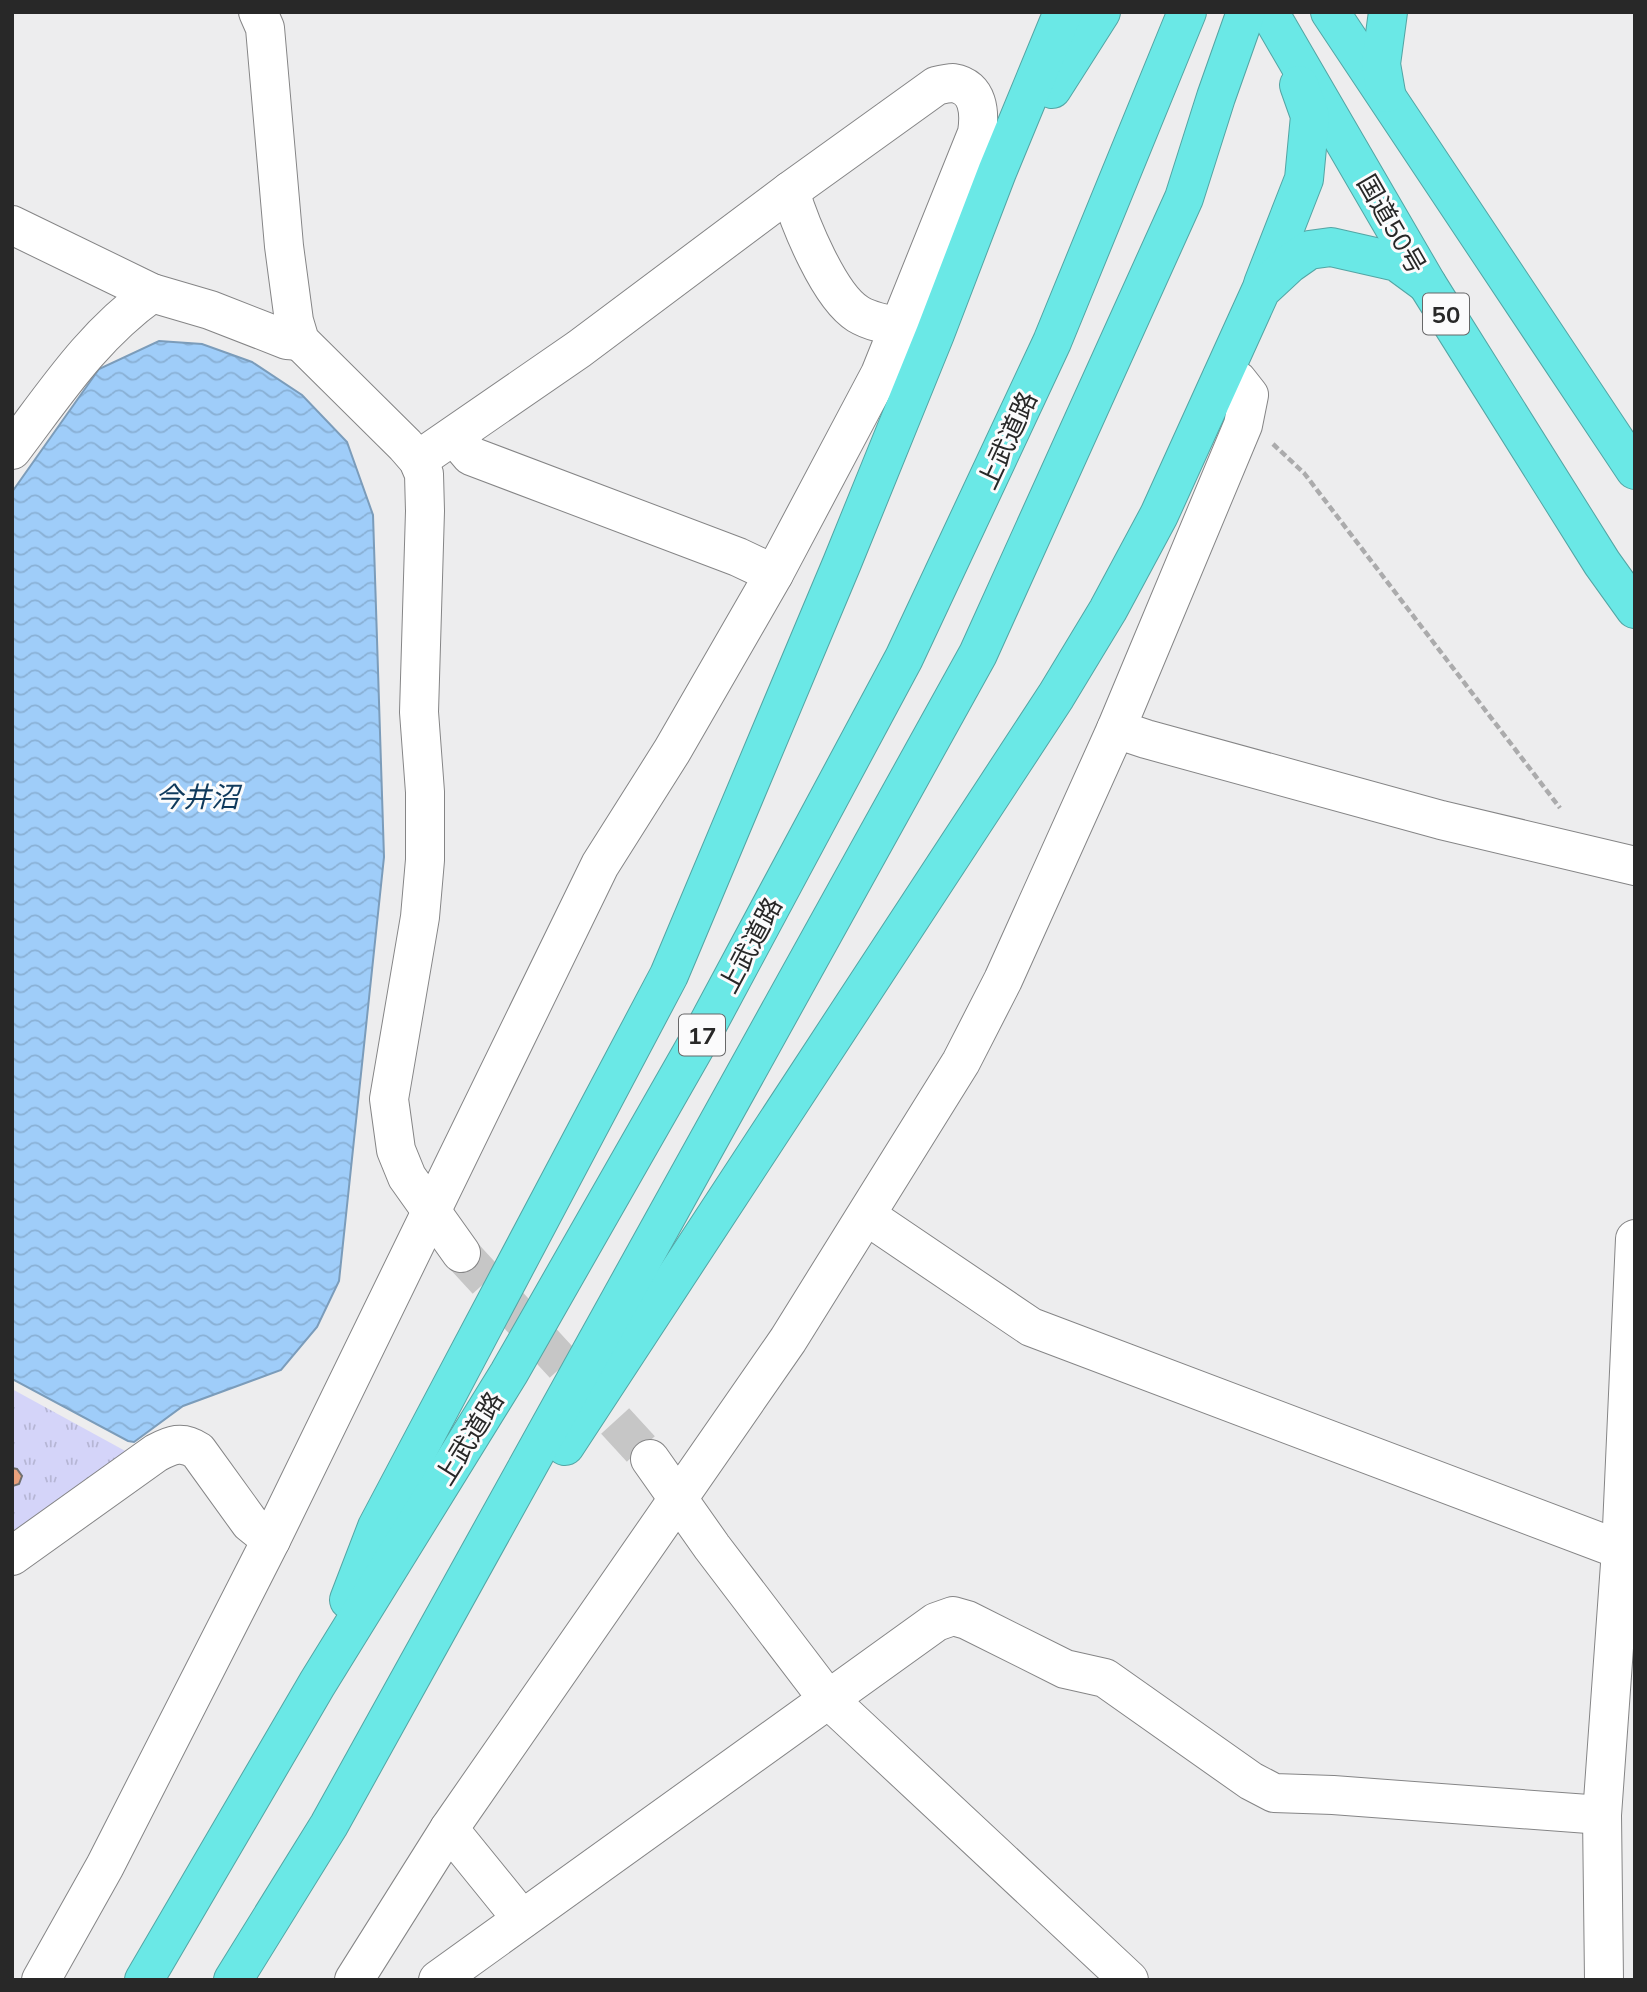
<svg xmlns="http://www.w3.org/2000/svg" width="1647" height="1992" font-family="Mulish,'Noto Sans JP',sans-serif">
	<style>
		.grass { fill: url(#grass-tufts) }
		.water { fill: url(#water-waves); stroke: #7b9cba; stroke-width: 2 }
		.building { fill: #e9a17d; stroke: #71706f; stroke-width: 2 }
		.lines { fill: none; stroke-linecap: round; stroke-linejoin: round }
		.minor-tunnel { stroke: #c6c6c6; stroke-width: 38; stroke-dasharray: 38 19; stroke-linecap: butt }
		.minor-casing { stroke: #858586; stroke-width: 40 }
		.highway-casing { stroke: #53a5a4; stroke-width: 40 }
		.path { stroke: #ababac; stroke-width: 4.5; stroke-dasharray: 7 3.5; stroke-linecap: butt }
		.minor { stroke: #fff; stroke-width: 38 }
		.highway { stroke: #6ae8e6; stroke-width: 38 }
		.labels { text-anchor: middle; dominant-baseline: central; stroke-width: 6; stroke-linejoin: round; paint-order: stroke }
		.shield { fill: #fbfbfc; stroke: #676768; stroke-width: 2 }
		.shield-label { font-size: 24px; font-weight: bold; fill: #282828 }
		.street-label { font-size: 26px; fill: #282828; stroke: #fbfbfc }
		.water-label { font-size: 28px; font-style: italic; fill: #0e395c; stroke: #fbfbfc }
	</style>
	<defs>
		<pattern id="grass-tufts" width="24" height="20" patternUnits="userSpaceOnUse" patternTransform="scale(1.75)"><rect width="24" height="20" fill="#d4d4f9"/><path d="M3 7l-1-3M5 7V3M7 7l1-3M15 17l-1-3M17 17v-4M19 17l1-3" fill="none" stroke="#b6b6d5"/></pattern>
		<pattern id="water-waves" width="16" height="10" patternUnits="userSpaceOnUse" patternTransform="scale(1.75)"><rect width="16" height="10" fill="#9fcdf9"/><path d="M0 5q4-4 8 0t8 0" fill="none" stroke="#89b0d5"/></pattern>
	</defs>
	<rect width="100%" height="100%" fill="#ededee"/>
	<polygon class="grass" points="12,1389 129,1453 12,1544"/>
	<polygon class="water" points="159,341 202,344 252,362 302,395 347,442 373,515 384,857 339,1281 317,1327 281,1370 183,1406 134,1442 128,1441 12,1379 12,492 99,369"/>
	<polygon class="building" points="12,1468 17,1469 22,1476 19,1484 13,1486"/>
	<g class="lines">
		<polyline class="minor-tunnel" points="461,1253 650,1459"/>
		<g class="minor-casing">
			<g id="minor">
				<polyline points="258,12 265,28 284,246 294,321 300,341 405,445 418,460 424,474 425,511 419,712 425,792 425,860 420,917 389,1099 396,1150 407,1177 461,1253"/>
				<path d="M 790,191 C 800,224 829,296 858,314 C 876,325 901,326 921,331"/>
				<polyline points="12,225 152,293 210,310 287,340 300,341"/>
				<polyline points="454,436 471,456 738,557 774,574"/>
				<path d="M 12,450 C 56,392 92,336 152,293"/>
				<polyline points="1116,729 1146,739 1441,820 1635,866"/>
				<polyline points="867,1216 1031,1327 1621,1550 1635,1550"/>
				<polyline points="650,1459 712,1547 827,1698 1129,1980"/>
				<path d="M 12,1556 L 156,1453 C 171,1445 182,1440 198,1451 L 250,1523 L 271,1540"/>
				<polyline points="449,1829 522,1919"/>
				<path d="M 41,1980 L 105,1866 L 271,1540 L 600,865 L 672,751 L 774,574 L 880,374 L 977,133 C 980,113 979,87 953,83 C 948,83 940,85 936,86 L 790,191 L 579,349 L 418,460"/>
				<polyline points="354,1980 449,1829 788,1340 961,1062 1003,980 1116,729 1243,425 1249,395 1238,381 1222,377"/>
				<polyline points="438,1980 936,1622 953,1616 967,1620 1065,1669 1105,1678 1251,1781 1274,1793 1333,1795 1602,1815"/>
				<polyline points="1604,1980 1602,1815 1621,1550 1635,1239"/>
			</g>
		</g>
		<g class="highway-casing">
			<g id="highway">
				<polyline points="1269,12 1427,284 1602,563 1635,609"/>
				<polyline points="1330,12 1635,470"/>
				<polyline points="1052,89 1101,12"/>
				<polyline points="1386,93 1381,64 1388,12"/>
				<polyline points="1263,284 1304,179 1310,116 1299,85"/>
				<polyline points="565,1446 1056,696 1108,610 1159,515 1261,290 1289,264 1309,250 1331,247 1397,262 1427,284"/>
				<polyline points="349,1600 377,1527 669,975 842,563 935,334 997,172 1063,12"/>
				<polyline points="144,1980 317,1684 509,1373 703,1033 904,658 1052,342 1187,12"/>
				<polyline points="233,1980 329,1825 978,654 1184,198 1216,97 1246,12"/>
			</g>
		</g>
		<polyline class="path" points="1273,444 1304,473 1560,808"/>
		<use href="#minor" class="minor"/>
		<use href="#highway" class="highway"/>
	</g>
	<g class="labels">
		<g class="shield">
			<rect x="1423" y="293.5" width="46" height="41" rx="5"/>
			<rect x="679" y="1014.5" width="46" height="41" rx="5"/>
		</g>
		<g class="shield-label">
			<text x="1446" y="314">50</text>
			<text x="702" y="1035">17</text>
		</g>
		<g class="street-label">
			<text transform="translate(1392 224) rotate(60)">国道50号</text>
			<text transform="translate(1007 440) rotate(-65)">上武道路</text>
			<text transform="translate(750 945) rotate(-62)">上武道路</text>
			<text transform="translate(469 1438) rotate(-58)">上武道路</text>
		</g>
		<g class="water-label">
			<text x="197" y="796">今井沼</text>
		</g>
	</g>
	<rect width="1647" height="1992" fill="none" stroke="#282828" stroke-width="28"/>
</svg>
